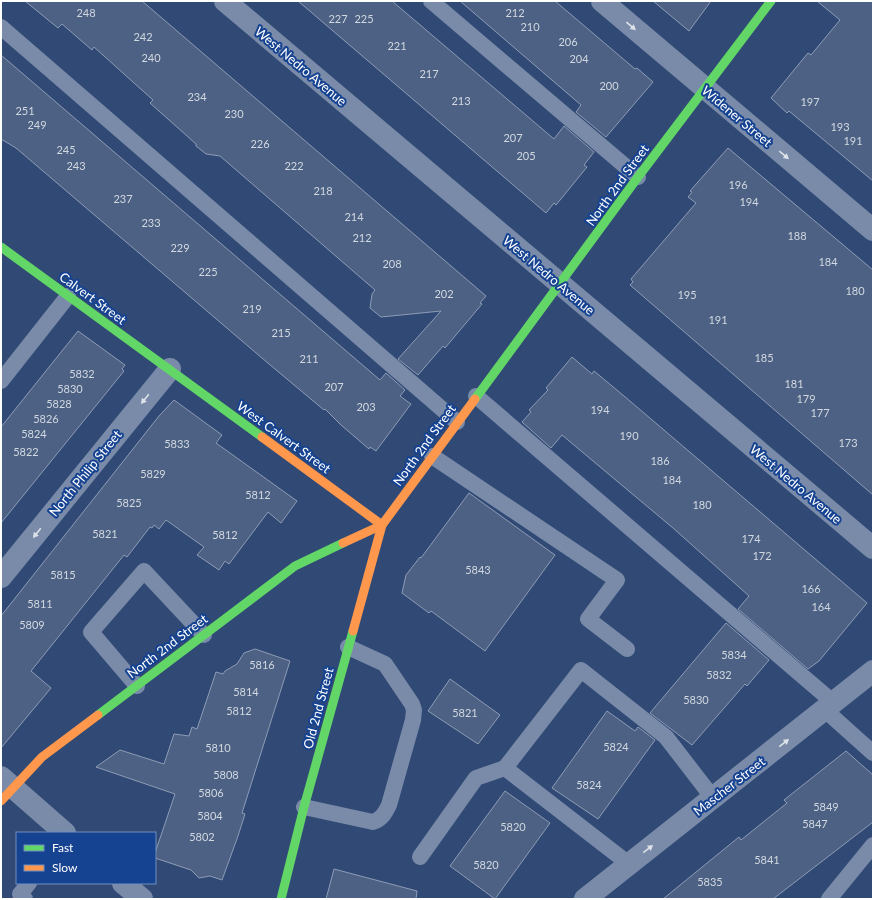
<svg xmlns="http://www.w3.org/2000/svg" width="874" height="900" font-family="Lato,sans-serif">
	<style>
		.building { fill: #4c6183; stroke: #8e9cb6 }
		.lines { fill: none; stroke-linecap: round; stroke-linejoin: round }
		.lane { stroke: #798ba8; stroke-width: 16 }
		.street { stroke: #798ba8; stroke-width: 22 }
		.fast { stroke: #63d668; stroke-width: 9 }
		.slow { stroke: #ff974d; stroke-width: 9 }
		.oneway { fill: #dee2e9 }
		.labels { text-anchor: middle; dominant-baseline: central; stroke-width: 4; stroke-linejoin: round; paint-order: stroke }
		.number-label { font-size: 11px; fill: #d2d8e0 }
		.street-label { font-size: 13px; fill: #fff; stroke: #154291 }
	</style>
	<rect width="100%" height="100%" fill="#314a75"/>
	<g class="building">
		<polygon points="25,1 142,1 486,296 480,303 482,304 445,348 443,346 418,375 398,359 441,311 381,317 370,308 372,294 375,290 220,156 206,154 196,146 196,144 150,103 153,100 94,47 92,50 62,24 58,28"/>
		<polygon points="298,1 392,1 554,139 564,126 594,152 584,165 587,167 556,205 554,203 546,213"/>
		<polygon points="460,1 555,1 635,69 637,68 653,82 606,137 576,112 581,105"/>
		<polygon points="653,1 711,1 689,31"/>
		<polygon points="817,1 873,1 873,181 789,111 787,113 771,98 808,53 811,55 840,20"/>
		<polygon points="1,55 380,380 386,373 405,390 400,396 411,404 376,451 370,447 369,449 341,425 325,409 324,410 269,364 16,148 1,139"/>
		<polygon points="728,148 873,270 873,495 630,285 633,282 631,279 696,203 688,197 692,192 690,191"/>
		<polygon points="78,331 125,365 122,369 124,371 1,523 1,427"/>
		<polygon points="572,357 592,374 594,371 624,396 867,603 819,661 808,669 738,609 749,596 673,528 562,435 551,448 522,422 531,412 529,410 548,390 546,388"/>
		<polygon points="174,400 222,435 216,443 297,501 281,523 268,512 229,564 225,561 219,570 197,555 204,547 166,520 159,529 154,525 152,528 150,527 127,557 124,555 31,671 51,688 1,748 1,616 159,416"/>
		<polygon points="469,493 555,555 485,651 431,611 429,613 402,593 406,575 420,557 421,558"/>
		<polygon points="726,623 769,660 747,686 745,684 692,745 650,713"/>
		<polygon points="255,649 290,661 242,813 245,814 238,836 222,880 210,876 199,878 191,870 155,858 155,853 175,794 96,767 120,750 164,764 174,734 189,736 192,727 197,729 216,672 223,674 225,671 237,664 244,653"/>
		<polygon points="450,679 500,715 478,744 428,711"/>
		<polygon points="607,711 635,731 638,727 655,740 598,819 552,788"/>
		<polygon points="846,751 873,775 873,822 773,899 663,899 739,837 741,840 787,803 784,800"/>
		<polygon points="505,791 550,823 495,899 450,866"/>
		<polygon points="334,869 417,891 416,899 326,899"/>
	</g>
	<g class="lines">
		<g class="lane">
			<polyline points="431,1 638,177"/>
			<polyline points="1,27 457,422"/>
			<polyline points="1,381 68,296"/>
			<polyline points="476,396 834,703"/>
			<polyline points="432,456 617,580 588,619 627,649"/>
			<polyline points="137,686 91,632 144,571 204,635"/>
			<polyline points="825,710 873,753"/>
			<path d="M 304,807 L 373,822 C 382,819 385,813 389,805 L 413,720 L 414,710 L 412,704 L 385,664 L 348,647"/>
			<polyline points="420,857 476,778 505,768"/>
			<polyline points="629,864 505,768 581,670 666,737 713,798"/>
			<polyline points="25,899 20,894 29,883"/>
			<polyline points="829,899 873,845"/>
		</g>
		<g class="street">
			<polyline points="225,1 873,548"/>
			<polyline points="602,1 873,230"/>
			<polyline points="1,577 170,369"/>
			<polyline points="1,777 65,833"/>
			<polyline points="123,883 142,899"/>
			<polyline points="585,899 873,671"/>
		</g>
		<g class="fast">
			<polyline points="1,247 262,437"/>
			<polyline points="475,399 638,177 771,1"/>
			<polyline points="98,715 295,566 343,543"/>
			<polyline points="281,899 304,807 353,631"/>
		</g>
		<g class="slow">
			<polyline points="262,437 382,525"/>
			<polyline points="343,543 382,525 475,399"/>
			<polyline points="353,631 382,525"/>
			<polyline points="1,801 42,757 98,715"/>
		</g>
	</g>
	<defs><path id="oneway-solid" d="M-6-.8H1V-3.2L6.5 0L1 3.2V.8H-6Z"/></defs>
	<g class="oneway">
		<use href="#oneway-solid" transform="translate(631 26) rotate(40)"/>
		<use href="#oneway-solid" transform="translate(784 155) rotate(40)"/>
		<use href="#oneway-solid" transform="translate(145 399) rotate(129)"/>
		<use href="#oneway-solid" transform="translate(37 533) rotate(129)"/>
		<use href="#oneway-solid" transform="translate(784 743) rotate(-38)"/>
		<use href="#oneway-solid" transform="translate(648 849) rotate(-38)"/>
	</g>
	<g class="labels">
		<g class="number-label">
			<text x="86" y="12">248</text>
			<text x="515" y="12">212</text>
			<text x="338" y="18">227</text>
			<text x="364" y="18">225</text>
			<text x="530" y="26">210</text>
			<text x="143" y="36">242</text>
			<text x="568" y="41">206</text>
			<text x="397" y="45">221</text>
			<text x="151" y="57">240</text>
			<text x="579" y="58">204</text>
			<text x="429" y="73">217</text>
			<text x="609" y="85">200</text>
			<text x="197" y="96">234</text>
			<text x="461" y="100">213</text>
			<text x="810" y="101">197</text>
			<text x="25" y="110">251</text>
			<text x="234" y="113">230</text>
			<text x="37" y="124">249</text>
			<text x="840" y="126">193</text>
			<text x="513" y="137">207</text>
			<text x="853" y="140">191</text>
			<text x="260" y="143">226</text>
			<text x="66" y="149">245</text>
			<text x="526" y="155">205</text>
			<text x="76" y="165">243</text>
			<text x="294" y="165">222</text>
			<text x="738" y="184">196</text>
			<text x="323" y="190">218</text>
			<text x="123" y="198">237</text>
			<text x="749" y="201">194</text>
			<text x="354" y="216">214</text>
			<text x="151" y="222">233</text>
			<text x="797" y="235">188</text>
			<text x="362" y="237">212</text>
			<text x="180" y="247">229</text>
			<text x="828" y="261">184</text>
			<text x="392" y="263">208</text>
			<text x="208" y="271">225</text>
			<text x="855" y="290">180</text>
			<text x="444" y="293">202</text>
			<text x="687" y="294">195</text>
			<text x="252" y="308">219</text>
			<text x="718" y="319">191</text>
			<text x="281" y="332">215</text>
			<text x="764" y="357">185</text>
			<text x="309" y="358">211</text>
			<text x="82" y="373">5832</text>
			<text x="794" y="383">181</text>
			<text x="334" y="386">207</text>
			<text x="70" y="388">5830</text>
			<text x="806" y="398">179</text>
			<text x="59" y="403">5828</text>
			<text x="366" y="406">203</text>
			<text x="600" y="409">194</text>
			<text x="820" y="412">177</text>
			<text x="46" y="418">5826</text>
			<text x="34" y="433">5824</text>
			<text x="629" y="435">190</text>
			<text x="848" y="442">173</text>
			<text x="177" y="443">5833</text>
			<text x="26" y="451">5822</text>
			<text x="660" y="460">186</text>
			<text x="153" y="473">5829</text>
			<text x="672" y="479">184</text>
			<text x="258" y="494">5812</text>
			<text x="129" y="502">5825</text>
			<text x="702" y="504">180</text>
			<text x="105" y="533">5821</text>
			<text x="225" y="534">5812</text>
			<text x="751" y="538">174</text>
			<text x="762" y="555">172</text>
			<text x="478" y="569">5843</text>
			<text x="63" y="574">5815</text>
			<text x="811" y="588">166</text>
			<text x="40" y="603">5811</text>
			<text x="821" y="606">164</text>
			<text x="32" y="624">5809</text>
			<text x="734" y="654">5834</text>
			<text x="262" y="664">5816</text>
			<text x="719" y="674">5832</text>
			<text x="246" y="691">5814</text>
			<text x="696" y="699">5830</text>
			<text x="239" y="710">5812</text>
			<text x="465" y="712">5821</text>
			<text x="616" y="746">5824</text>
			<text x="218" y="747">5810</text>
			<text x="226" y="774">5808</text>
			<text x="589" y="784">5824</text>
			<text x="211" y="792">5806</text>
			<text x="826" y="806">5849</text>
			<text x="210" y="815">5804</text>
			<text x="815" y="823">5847</text>
			<text x="513" y="826">5820</text>
			<text x="202" y="836">5802</text>
			<text x="767" y="859">5841</text>
			<text x="486" y="864">5820</text>
			<text x="710" y="881">5835</text>
		</g>
		<g class="street-label">
			<text transform="translate(301 66) rotate(40)">West Nedro Avenue</text>
			<text transform="translate(737 116) rotate(40)">Widener Street</text>
			<text transform="translate(617 185) rotate(-54)">North 2nd Street</text>
			<text transform="translate(549 275) rotate(40)">West Nedro Avenue</text>
			<text transform="translate(93 298) rotate(36)">Calvert Street</text>
			<text transform="translate(284 437) rotate(36)">West Calvert Street</text>
			<text transform="translate(424 445) rotate(-54)">North 2nd Street</text>
			<text transform="translate(85 473) rotate(-51)">North Philip Street</text>
			<text transform="translate(796 484) rotate(40)">West Nedro Avenue</text>
			<text transform="translate(167 646) rotate(-37)">North 2nd Street</text>
			<text transform="translate(318 708) rotate(-75)">Old 2nd Street</text>
			<text transform="translate(729 786) rotate(-38)">Mascher Street</text>
		</g>
	</g>
	<rect width="874" height="900" fill="none" stroke="#ffffff" stroke-width="4"/>
	<rect x="16" y="832" width="140" height="52" fill="#154291" stroke="#738ebd"/>
	<rect x="24" y="845" width="20" height="6" fill="#63d668" stroke="#738ebd"/>
	<text x="52" y="852" font-size="12" fill="#ffffff">Fast</text>
	<rect x="24" y="865" width="20" height="6" fill="#ff974d" stroke="#738ebd"/>
	<text x="52" y="872" font-size="12" fill="#ffffff">Slow</text>
</svg>
